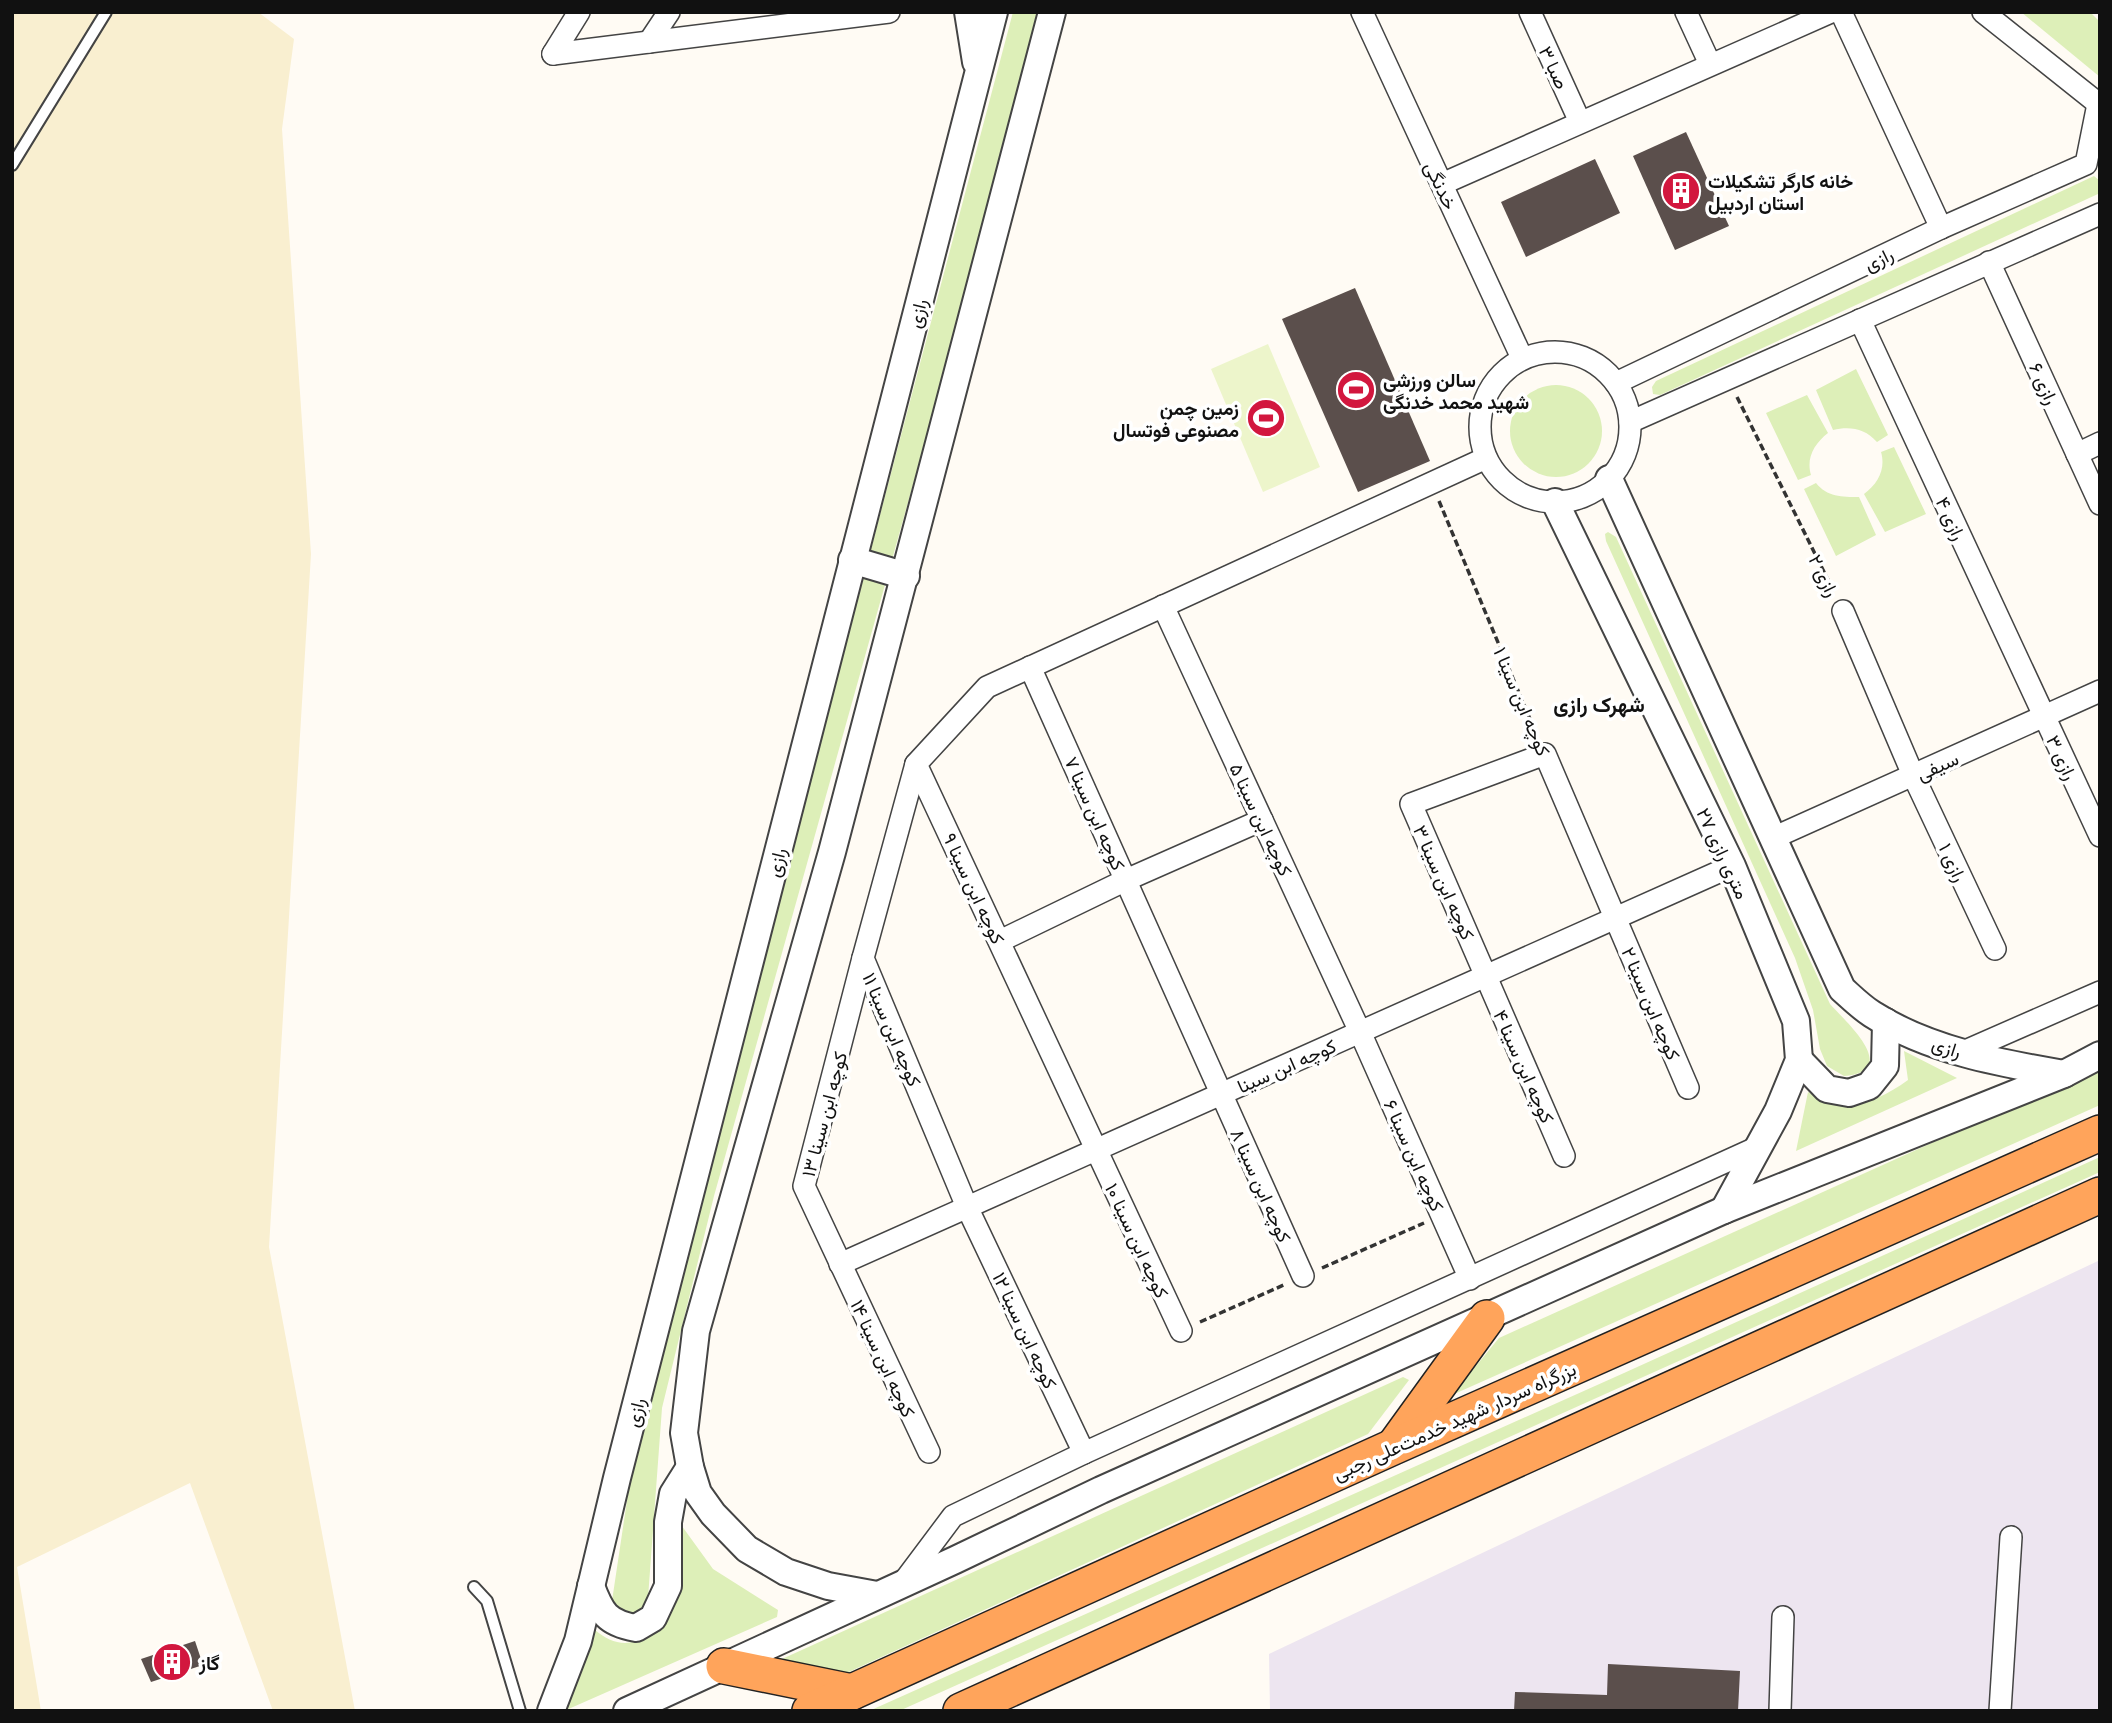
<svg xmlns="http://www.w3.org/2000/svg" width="2112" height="1723" font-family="'Playfair Display',Vazirmatn,serif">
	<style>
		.industrial { fill: #ede5f0 }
		.farmland { fill: #f9efd0 }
		.green { fill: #ddefb8 }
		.pitch { fill: #edf5cb }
		.building { fill: #5b4f4c }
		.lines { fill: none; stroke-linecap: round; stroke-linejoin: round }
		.service-casing { stroke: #444; stroke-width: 14 }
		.minor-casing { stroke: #444; stroke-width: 24 }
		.tertiary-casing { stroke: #444; stroke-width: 30 }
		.trunk-casing { stroke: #222; stroke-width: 38 }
		.path { stroke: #333; stroke-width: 3.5; stroke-dasharray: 7 3.5; stroke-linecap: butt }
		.service { stroke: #fff; stroke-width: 10 }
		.minor { stroke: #fff; stroke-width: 21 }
		.tertiary { stroke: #fff; stroke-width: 26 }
		.trunk { stroke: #ffa45b; stroke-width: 35 }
		.labels { text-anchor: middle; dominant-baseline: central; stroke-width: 7; stroke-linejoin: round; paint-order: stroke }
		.street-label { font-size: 19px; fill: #111; stroke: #fff }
		.poi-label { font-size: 19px; font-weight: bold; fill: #111; stroke: #fff; text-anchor: start }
		.neighbourhood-label { font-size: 21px; font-weight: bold; fill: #111; stroke: #fff }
	</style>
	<rect width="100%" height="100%" fill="#fffbf4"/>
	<polygon class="industrial" points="2100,1260 2100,1711 1270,1711 1269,1654"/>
	<polygon class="farmland" points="12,12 258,12 294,39 282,129 311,554 269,1247 355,1711 273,1711 190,1483 17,1567 41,1711 12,1711"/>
	<g class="green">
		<path d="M 1013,12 L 1037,12 L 928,431 L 714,1196 L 662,1408 L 648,1598 L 642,1611 C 628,1615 622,1612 612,1601 L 632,1467 L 807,791 Z"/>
		<polygon points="2021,12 2090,12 2100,22 2100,77"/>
		<polygon points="2094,176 2100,181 2098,194 1660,395 1653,394 1652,387 1656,381"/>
		<path d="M 1856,369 L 1888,435 L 1877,442 C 1865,428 1849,426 1833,430 L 1816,390 Z"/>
		<circle cx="1556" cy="431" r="46"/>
		<path d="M 1807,395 L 1828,433 C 1814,444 1806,458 1811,475 L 1798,480 L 1766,413 Z"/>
		<path d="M 1894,447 L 1926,514 L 1885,532 L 1864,494 C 1878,484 1886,469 1881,452 Z"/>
		<path d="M 1816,483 C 1827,497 1842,497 1859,497 L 1876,535 L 1836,556 L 1804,489 Z"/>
		<path d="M 1608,532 L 1616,537 L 1830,1004 C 1846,1022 1902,1071 1844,1076 L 1827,1066 L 1820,1049 L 1813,1010 L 1795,958 L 1606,541 L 1605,534 Z"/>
		<path d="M 1904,1051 L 1957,1078 L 1796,1151 L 1808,1092 C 1845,1115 1876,1103 1908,1080 Z"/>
		<polygon points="2100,1067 2100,1105 1452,1395 1499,1338"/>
		<polygon points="2100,1157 2100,1172 899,1711 869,1711 1624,1373"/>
		<polygon points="1403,1377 1409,1380 1368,1434 829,1681 771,1664"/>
		<path d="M 679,1522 L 713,1569 L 778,1610 L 777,1617 L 564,1711 L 589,1633 L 595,1630 C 611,1644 632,1649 647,1633 Z"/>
	</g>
	<polygon class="pitch" points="1268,344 1320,467 1263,492 1211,369"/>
	<g class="building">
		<polygon points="1686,132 1729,226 1675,250 1633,156"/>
		<polygon points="1595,159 1620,213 1526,257 1501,202"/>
		<polygon points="1355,288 1430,461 1358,492 1282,319"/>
		<polygon points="195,1641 203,1665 151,1682 141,1659"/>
		<polygon points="1608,1664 1740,1671 1738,1711 1514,1711 1515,1692 1607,1695"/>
	</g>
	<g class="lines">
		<g class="service-casing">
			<g id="service">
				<polyline points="12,165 106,12"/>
				<polyline points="474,1587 487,1601 520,1711"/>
			</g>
		</g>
		<g class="minor-casing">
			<g id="minor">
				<polyline points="1362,12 1522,358"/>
				<polyline points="1530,12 1580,122"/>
				<polyline points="1686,12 1710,64"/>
				<polyline points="1841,12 1941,228"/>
				<polyline points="1983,12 2100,105"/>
				<polyline points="649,42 669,12"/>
				<polyline points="553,54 889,12"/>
				<polyline points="553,54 579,12"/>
				<polyline points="1442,184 1831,12"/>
				<polyline points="1989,262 2100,504"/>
				<polyline points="1860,320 2100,836"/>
				<circle cx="1555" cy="427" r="75"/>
				<polyline points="1616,383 1941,228 2086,164 2098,104"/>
				<polyline points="1630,422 2100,214"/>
				<polyline points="2077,454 2100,443"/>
				<polyline points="1163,606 1360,1032 1470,1279"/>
				<polyline points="1843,611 1913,775 1995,949"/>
				<polyline points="1030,667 1303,1276"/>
				<polyline points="916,764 863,958 967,1207 1084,1453"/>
				<polyline points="1773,838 2100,691"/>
				<polyline points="1000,941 1126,880 1262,820"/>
				<polyline points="863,958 804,1186 929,1452"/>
				<polyline points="1963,1052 2100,992"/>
				<polyline points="1564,1156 1411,804 1545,754 1688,1088"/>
				<polyline points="840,1264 1732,866"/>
				<polyline points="1181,1331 916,764 987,687 1486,458"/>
				<polyline points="902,1584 953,1516 1084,1453 1758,1147"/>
				<polyline points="1780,1711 1783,1617"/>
				<polyline points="2000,1711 2011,1537"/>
			</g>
		</g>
		<g class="tertiary-casing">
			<g id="tertiary">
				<polyline points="968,12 976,62"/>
				<path d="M 1609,479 L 1842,989 C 1852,998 1861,1007 1872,1014 C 1928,1050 1999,1063 2064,1074"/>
				<polyline points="1555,502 1732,866 1796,1021 1799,1060 1778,1111 1724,1210"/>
				<polyline points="852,560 906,576"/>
				<polyline points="1799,1060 1827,1089 1849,1093 1869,1086 1885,1066 1886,1022"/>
				<path d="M 591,1586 C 601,1613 607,1623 636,1628 L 653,1618 L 668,1586 L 668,1522 L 673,1494 L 690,1467"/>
				<polyline points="877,1595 828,1586 786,1572 747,1549 713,1514 698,1493 690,1467 684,1433 696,1331 832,852 1052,12"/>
				<polyline points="551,1711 578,1641 617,1478 994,12"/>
				<polyline points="627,1711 955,1560 1101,1490 1724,1210 2064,1074 2100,1055"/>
			</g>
		</g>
		<g class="trunk-casing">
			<g id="trunk">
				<polyline points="1395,1445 1487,1318"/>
				<polyline points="724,1666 852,1692"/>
				<polyline points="810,1711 1393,1447 2100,1133"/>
				<polyline points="961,1711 2100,1195"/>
			</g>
		</g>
		<g class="path">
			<polyline points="1737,397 1835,594"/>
			<polyline points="1439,501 1537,736"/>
			<polyline points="1322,1268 1424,1223"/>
			<polyline points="1200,1322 1286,1284"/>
		</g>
		<use href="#service" class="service"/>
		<use href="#minor" class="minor"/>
		<use href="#tertiary" class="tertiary"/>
		<use href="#trunk" class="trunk"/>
	</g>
	<defs>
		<g id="building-disc" transform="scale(2.0125)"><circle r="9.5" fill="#d2173e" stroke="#fff"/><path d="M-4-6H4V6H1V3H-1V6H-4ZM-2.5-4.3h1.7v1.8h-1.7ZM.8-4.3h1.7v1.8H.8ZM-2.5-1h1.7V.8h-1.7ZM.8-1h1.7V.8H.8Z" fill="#fff"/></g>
		<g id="stadium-disc" transform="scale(2.0125)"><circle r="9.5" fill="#d2173e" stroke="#fff"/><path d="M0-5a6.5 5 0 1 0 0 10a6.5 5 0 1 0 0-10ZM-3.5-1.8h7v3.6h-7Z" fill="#fff"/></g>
	</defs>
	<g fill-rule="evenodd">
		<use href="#building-disc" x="1681" y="191"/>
		<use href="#stadium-disc" x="1356" y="390"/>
		<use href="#stadium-disc" x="1266" y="418"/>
		<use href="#building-disc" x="172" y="1662"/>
	</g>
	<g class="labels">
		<g class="street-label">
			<text transform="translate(1555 67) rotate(65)">صبا ۳</text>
			<text transform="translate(1442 185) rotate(65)">خدنگی</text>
			<text transform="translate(1878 258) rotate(-26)">رازی</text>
			<text transform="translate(916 313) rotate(-76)">رازی</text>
			<text transform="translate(2045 383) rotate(66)">رازی ۶</text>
			<text transform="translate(1952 518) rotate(65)">رازی ۴</text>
			<text transform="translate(1825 575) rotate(64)">رازی ۲</text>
			<text transform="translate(1523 701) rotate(67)">کوچه ابن سینا ۱</text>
			<text transform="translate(2063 757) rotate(65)">رازی ۳</text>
			<text transform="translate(1937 765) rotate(-24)">سیفی</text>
			<text transform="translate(1096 813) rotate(66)">کوچه ابن سینا ۷</text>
			<text transform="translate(1262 819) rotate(65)">کوچه ابن سینا ۵</text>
			<text transform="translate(1724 853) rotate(65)">۲۷ متری رازی</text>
			<text transform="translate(775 862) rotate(-76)">رازی</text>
			<text transform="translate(1954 862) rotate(65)">رازی ۱</text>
			<text transform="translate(1445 882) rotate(66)">کوچه ابن سینا ۳</text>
			<text transform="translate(975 888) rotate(65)">کوچه ابن سینا ۹</text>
			<text transform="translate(1652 1003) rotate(67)">کوچه ابن سینا ۲</text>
			<text transform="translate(893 1029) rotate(67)">کوچه ابن سینا ۱۱</text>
			<text transform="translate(1947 1046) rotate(18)">رازی</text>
			<text transform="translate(1286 1065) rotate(-24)">کوچه ابن سینا</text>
			<text transform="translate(1525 1066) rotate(66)">کوچه ابن سینا ۴</text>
			<text transform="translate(823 1114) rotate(-75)">کوچه ابن سینا ۱۳</text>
			<text transform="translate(1415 1155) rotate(66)">کوچه ابن سینا ۶</text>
			<text transform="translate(1262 1185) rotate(66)">کوچه ابن سینا ۸</text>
			<text transform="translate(1138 1240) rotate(65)">کوچه ابن سینا ۱۰</text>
			<text transform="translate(1026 1330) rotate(65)">کوچه ابن سینا ۱۲</text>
			<text transform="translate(884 1358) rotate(65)">کوچه ابن سینا ۱۴</text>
			<text transform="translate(634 1412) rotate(-76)">رازی</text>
			<text transform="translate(1454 1420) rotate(-24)">بزرگراه سردار شهید خدمت‌علی رجبی</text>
		</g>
		<g class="poi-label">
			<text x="1708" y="180">خانه کارگر تشکیلات<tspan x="1708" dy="22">استان اردبیل</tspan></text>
			<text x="1383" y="379">سالن ورزشی<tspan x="1383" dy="22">شهید محمد خدنگی</tspan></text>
			<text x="1239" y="407" text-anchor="end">زمین چمن<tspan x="1239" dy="22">مصنوعی فوتسال</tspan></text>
			<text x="199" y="1662">گاز</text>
		</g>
		<g class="neighbourhood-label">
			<text x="1599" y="703">شهرک رازی</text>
		</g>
	</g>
	<rect width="2112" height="1723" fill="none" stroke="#111111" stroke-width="28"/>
</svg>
